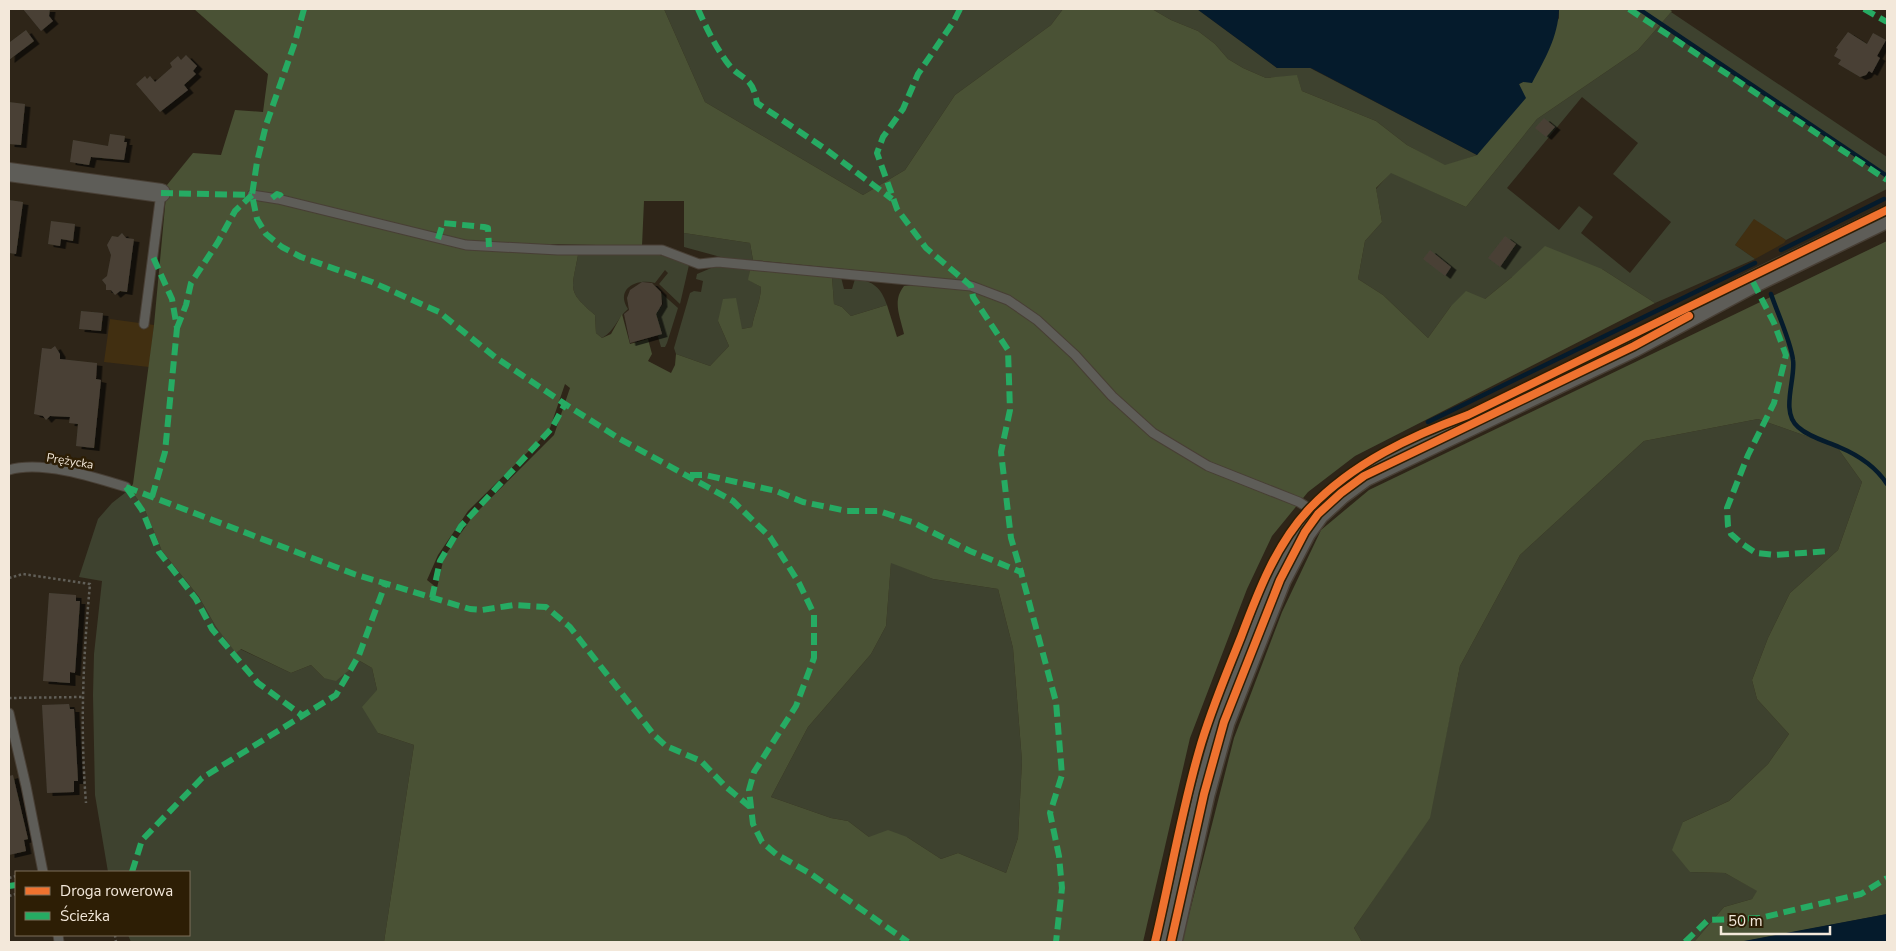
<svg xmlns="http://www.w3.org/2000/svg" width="1896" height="951" font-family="'Nunito Sans',sans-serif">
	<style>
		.built { fill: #412f11 }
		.green { fill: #3e422f; fill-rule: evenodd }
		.forest { fill: #4a5235; fill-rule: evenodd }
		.water { fill: #051b2c }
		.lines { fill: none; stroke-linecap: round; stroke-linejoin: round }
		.stream { stroke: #051b2c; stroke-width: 4.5 }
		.building { fill: #484136; filter: url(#shadow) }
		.service-casing { stroke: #483f35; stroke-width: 11 }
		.minor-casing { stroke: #483f35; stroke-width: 20 }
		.tertiary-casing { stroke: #483f35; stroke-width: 24 }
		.path { stroke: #615f58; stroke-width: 2.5; stroke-dasharray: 2.5 2.5; stroke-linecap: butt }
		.service { stroke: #5e5d58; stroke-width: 9 }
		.minor { stroke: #5e5d58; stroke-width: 18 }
		.tertiary { stroke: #5e5d58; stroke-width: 21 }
		.quiet { stroke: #26ab63; stroke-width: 6; stroke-dasharray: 12 6; stroke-linecap: butt }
		.cycleway-casing { stroke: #2d1e05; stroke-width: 11 }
		.cycleway { stroke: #ef722f; stroke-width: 8 }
		.labels { text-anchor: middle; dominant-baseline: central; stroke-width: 5; stroke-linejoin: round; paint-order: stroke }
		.street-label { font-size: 12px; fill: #f3e8da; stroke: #2d1e05 }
	</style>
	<defs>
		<filter id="shadow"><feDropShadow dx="5.5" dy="3" stdDeviation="0" flood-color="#0009"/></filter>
	</defs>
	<rect width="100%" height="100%" fill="#2e2518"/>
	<g class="built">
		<polygon points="1754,218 1786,240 1784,243 1755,259 1735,245"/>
		<polygon points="110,319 154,325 149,367 104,362"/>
	</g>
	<g class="green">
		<polygon points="664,9 1063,9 1051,25 955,95 905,170 863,195 705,102"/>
		<polygon points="1152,9 1197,9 1277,68 1310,68 1477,155 1445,166 1407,145 1376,121 1302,91 1297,76 1266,78 1243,68 1228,59 1215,44 1198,31 1171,20"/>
		<path d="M 1671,12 L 1887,157 L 1887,189 L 1786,240 L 1754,219 L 1735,245 L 1755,259 L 1655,303 L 1602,269 L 1512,277 L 1485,299 L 1451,306 L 1428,338 L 1383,295 L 1358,279 L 1365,241 L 1382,222 L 1376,189 L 1391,172 L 1466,207 L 1537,119 L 1638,50 ZM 1582,97 L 1638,143 L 1613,174 L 1671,222 L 1630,273 L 1581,233 L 1593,217 L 1579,206 L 1559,230 L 1507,188 Z"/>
		<polygon points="684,233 750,243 753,260 728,259 684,247"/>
		<path d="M 578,255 L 660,255 L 689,265 L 680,304 L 659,284 L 668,273 L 665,270 L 655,283 C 636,278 615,289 628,309 C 617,318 615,331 602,338 L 596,333 L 595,315 C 566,291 572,289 578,255 Z"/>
		<path d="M 716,266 L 750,270 L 749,280 L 761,287 C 761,300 754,314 752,327 L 742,329 L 718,321 L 729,346 L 710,366 L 676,354 L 674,348 L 690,293 L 694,291 L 701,292 L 703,281 L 696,279 L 697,274 Z"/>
		<path d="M 832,277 L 841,277 L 844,289 L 852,289 L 855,279 C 874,281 881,288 887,305 L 851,316 L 842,307 L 834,304 Z"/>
		<polygon points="661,293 678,308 667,343 665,347 661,347 652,316 663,304"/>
		<polygon points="1758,419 1837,447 1862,482 1838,550 1790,593 1768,638 1752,680 1757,699 1789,734 1768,764 1729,801 1683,822 1690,872 1725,873 1758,891 1752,899 1724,907 1694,942 1362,942 1354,928 1429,818 1460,666 1520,555 1644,441"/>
		<polygon points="130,489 144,508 162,551 199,597 216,627 237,652 240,649 291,673 311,665 324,678 360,661 372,668 377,690 378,733 414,745 384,942 131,942 128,935 189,935 189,872 108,872 95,795 93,695 94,654 102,581 79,577 98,519 112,503"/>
		<polygon points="891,562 933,579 998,589 1013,648 1022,761 1018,838 1006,873 958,853 941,859 907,837 869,837 848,821 831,818 771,797 808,727 871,654 886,626"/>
	</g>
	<g class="forest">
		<path d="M 194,9 L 664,9 L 705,102 L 863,195 L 905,170 L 955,95 L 1051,25 L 1063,9 L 1152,9 L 1171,20 L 1198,31 L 1215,44 L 1228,59 L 1243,68 L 1266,78 L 1297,75 L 1302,91 L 1376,121 L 1407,145 L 1445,165 L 1477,155 L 1520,89 L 1519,84 L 1523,82 L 1559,18 L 1559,9 L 1668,9 L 1672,11 L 1638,50 L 1537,119 L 1466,207 L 1391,173 L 1376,188 L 1382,222 L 1365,241 L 1358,279 L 1383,295 L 1428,338 L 1451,306 L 1466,291 L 1485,299 L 1512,277 L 1545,246 L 1602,269 L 1655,303 L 1355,456 L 1308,492 L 1272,536 L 1247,589 L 1190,738 L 1143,942 L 384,942 L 414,745 L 378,733 L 362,707 L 377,690 L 372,668 L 360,661 L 336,681 L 324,678 L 311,665 L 291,673 L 241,649 L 236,653 L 216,627 L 199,597 L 162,551 L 144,508 L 130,489 L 133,484 L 154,325 L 167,185 L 193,153 L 221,155 L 235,110 L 263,112 L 268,74 ZM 644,201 L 684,201 L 684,233 L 750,243 L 753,260 L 916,276 L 916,285 L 904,286 C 892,301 900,316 904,334 L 897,337 L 887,305 L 851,316 L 842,307 L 834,304 L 832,277 L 750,270 L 748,280 L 761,287 C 761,300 754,314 752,327 L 742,329 L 736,298 L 723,299 L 718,321 L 729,346 L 710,366 L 676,354 L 675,365 L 671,373 L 648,361 L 652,354 L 648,339 L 630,344 L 622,314 L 611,334 L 602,338 L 596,333 L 595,315 C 566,291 572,289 578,255 L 554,254 L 551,244 L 642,246 ZM 565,384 L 570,388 L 554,435 L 473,516 L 444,557 L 437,588 L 427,580 L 438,555 L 468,511 L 549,431 ZM 891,563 L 933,579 L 998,589 L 1013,648 L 1022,761 L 1018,838 L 1006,873 L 958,853 L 941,859 L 907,837 L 888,830 L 869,837 L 848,821 L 831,818 L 771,797 L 808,727 L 871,654 L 886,626 Z"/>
		<polygon points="1887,241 1887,914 1741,942 1694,942 1724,907 1752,899 1757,891 1725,873 1690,872 1672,850 1683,822 1729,801 1768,764 1789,734 1757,699 1752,680 1768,638 1790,593 1838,550 1862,482 1837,447 1758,419 1644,441 1520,555 1460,666 1430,818 1354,928 1362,942 1182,942 1234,738 1282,612 1321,530 1369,490"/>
	</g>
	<g class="water">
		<path d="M 1197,9 L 1559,9 C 1558,37 1545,59 1532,83 L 1523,82 L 1519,84 L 1526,98 L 1477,155 L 1311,68 L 1277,68 Z"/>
		<polygon points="1887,914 1887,942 1741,942 1744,941"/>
	</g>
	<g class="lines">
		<g class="stream">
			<polyline points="1639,9 1887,176"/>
			<polyline points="1781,250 1884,199"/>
			<path d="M 1771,294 C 1777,312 1791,342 1793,360 C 1796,378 1780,412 1798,427 C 1809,437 1825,441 1839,447 C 1858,455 1876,467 1887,484"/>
			<polyline points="1428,422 1755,263"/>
		</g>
	</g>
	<g class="building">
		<polygon points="23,9 50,9 49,16 53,21 41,31"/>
		<polygon points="26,30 34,41 9,60 10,42"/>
		<polygon points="1848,32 1867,44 1873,33 1886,40 1877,56 1880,58 1872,73 1869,71 1866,75 1860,77 1838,64 1841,60 1834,56 1838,49 1836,48"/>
		<polygon points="186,55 197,66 193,71 196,74 184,85 188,90 160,112 136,84 145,76 147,79 150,76 155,82 172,67 170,63 178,56 181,60"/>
		<polygon points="9,102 25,104 21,145 9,144"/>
		<polygon points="1544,118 1555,127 1546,137 1535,128"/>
		<polygon points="110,134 125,136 124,142 127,142 124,160 91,157 89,165 70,162 73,140 108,146"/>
		<polygon points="9,200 23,202 16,254 9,253"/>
		<polygon points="51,221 75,224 73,241 61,239 60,246 48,244"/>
		<polygon points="122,233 126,238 134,239 133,246 127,292 120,291 115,295 111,290 106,290 106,285 102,280 107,276 111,255 107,245 112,236 118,237"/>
		<polygon points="1505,236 1516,244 1500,267 1488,258"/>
		<polygon points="1430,250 1451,267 1445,276 1423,259"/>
		<polygon points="642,282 652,283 661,292 662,304 656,314 662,334 630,343 624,314 629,310 627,298 630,290"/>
		<polygon points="81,311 103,313 101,331 79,329"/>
		<polygon points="55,346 60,354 60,359 97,363 96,379 101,380 94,448 76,446 78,424 69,423 70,417 50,416 46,420 43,416 34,414 42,348 51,349"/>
		<polygon points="49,593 76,595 76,601 80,601 75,673 70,672 70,683 43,681"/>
		<polygon points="69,704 70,709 74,709 78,781 74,781 74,792 47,793 42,705"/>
		<polygon points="13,775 28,839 24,840 26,851 9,855 9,776"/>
	</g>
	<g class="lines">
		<g class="service-casing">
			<g id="service">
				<polyline points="252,195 278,199 466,245 558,250 662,250 699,264 718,262 971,286 1008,300 1037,320 1075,355 1112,396 1153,433 1208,466 1299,502 1318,514"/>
				<polyline points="144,324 161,193"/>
				<path d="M 9,470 C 41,460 94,477 126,487"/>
				<polyline points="9,713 26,786 43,872"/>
				<polyline points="58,935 59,942"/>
			</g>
		</g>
		<g class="minor-casing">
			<polyline id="minor" points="9,172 161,193"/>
		</g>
		<g class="tertiary-casing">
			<polyline id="tertiary" points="1171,942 1204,794 1224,722 1280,580 1305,532 1318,514 1341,493 1364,476 1634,346 1753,282 1887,217"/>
		</g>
		<g class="path">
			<polyline points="1869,12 1871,9"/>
			<path d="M 9,578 L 23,574 L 90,584 C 83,659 80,728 86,803"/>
			<polyline points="9,698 82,697"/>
			<polyline points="9,878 16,876"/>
			<polyline points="9,896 16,894"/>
			<polyline points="115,935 116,942"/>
		</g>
		<use href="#service" class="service"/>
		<use href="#minor" class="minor"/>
		<use href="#tertiary" class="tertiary"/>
		<g class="quiet">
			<polyline points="304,9 295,42 266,125 257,162 252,195 257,219 266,234 282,247 301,257 372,282 439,312 495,357 565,404 620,439 733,501 770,537 799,583 814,614 814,658 796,706 754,772 749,790 753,824 762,842 776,854 811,874 908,942"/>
			<path d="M 698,9 C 706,27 714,44 726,61 C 741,82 752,73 757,103 L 824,148 L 892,199"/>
			<polyline points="960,9 954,21 918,74 903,109 883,137 877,153 897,209 926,248 971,286 973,297 1008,350 1010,410 1001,452 1011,538 1021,572"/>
			<polyline points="1629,9 1887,180"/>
			<polyline points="1864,9 1887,22"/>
			<polyline points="161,193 252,195"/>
			<polyline points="272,198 277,194 280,195 285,201"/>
			<polyline points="438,239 443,223 484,227 488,228 489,247"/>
			<polyline points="1753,282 1774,323 1786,355 1774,403 1748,455 1727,508 1728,526 1731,534 1741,543 1756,553 1775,555 1830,551"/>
			<polyline points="177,328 186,305 191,283 218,242 235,211 252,195"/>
			<polyline points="690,475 705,475 776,491 803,502 847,511 879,511 912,522 970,551 1021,572 1056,702 1062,775 1050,813 1059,856 1062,888 1056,942"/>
			<polyline points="126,487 354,574 470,609 482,610 514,605 546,607 570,627 654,735 666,746 701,761 725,786 750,807"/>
			<polyline points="126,487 142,510 159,552 196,599 212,629 258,683 303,716"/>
			<polyline points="152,497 165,452 177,328 172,299 153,257"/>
			<polyline points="432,598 440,561 461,526 552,428 565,404"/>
			<polyline points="132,872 142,840 202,778 336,695 359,655 386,582"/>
			<polyline points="9,886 16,885"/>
			<polyline points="1685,942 1708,920 1760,918 1861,894 1887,878"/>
		</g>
		<g class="cycleway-casing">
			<g id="cycleway">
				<path d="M 1155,942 C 1170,879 1181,813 1199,751 C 1210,712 1226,675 1241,637 C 1258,592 1276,544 1310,508 C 1353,463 1411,436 1468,415 L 1887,210"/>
				<polyline points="1171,942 1204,794 1224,722 1280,580 1305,532 1318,514 1341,493 1364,476 1634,346 1689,316"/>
			</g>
		</g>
		<use href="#cycleway" class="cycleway"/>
	</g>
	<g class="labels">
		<g class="street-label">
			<text transform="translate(70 461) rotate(9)">Prężycka</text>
		</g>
	</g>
	<rect width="1896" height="951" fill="none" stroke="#f3e8da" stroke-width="20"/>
	<rect x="15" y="871" width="175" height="65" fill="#2d1e05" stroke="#7c6f5a"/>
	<rect x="25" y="887" width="25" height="8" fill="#ef722f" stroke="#7c6f5a"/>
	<text x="60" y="896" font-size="15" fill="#f3e8da">Droga rowerowa</text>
	<rect x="25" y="912" width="25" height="8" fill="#26ab63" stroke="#7c6f5a"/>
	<text x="60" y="921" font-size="15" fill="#f3e8da">Ścieżka</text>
	<path d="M1721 926v8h109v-8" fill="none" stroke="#f3e8da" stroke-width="2.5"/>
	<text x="1728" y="926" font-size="15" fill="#f3e8da" stroke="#2d1e05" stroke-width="4" paint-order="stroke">50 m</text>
</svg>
